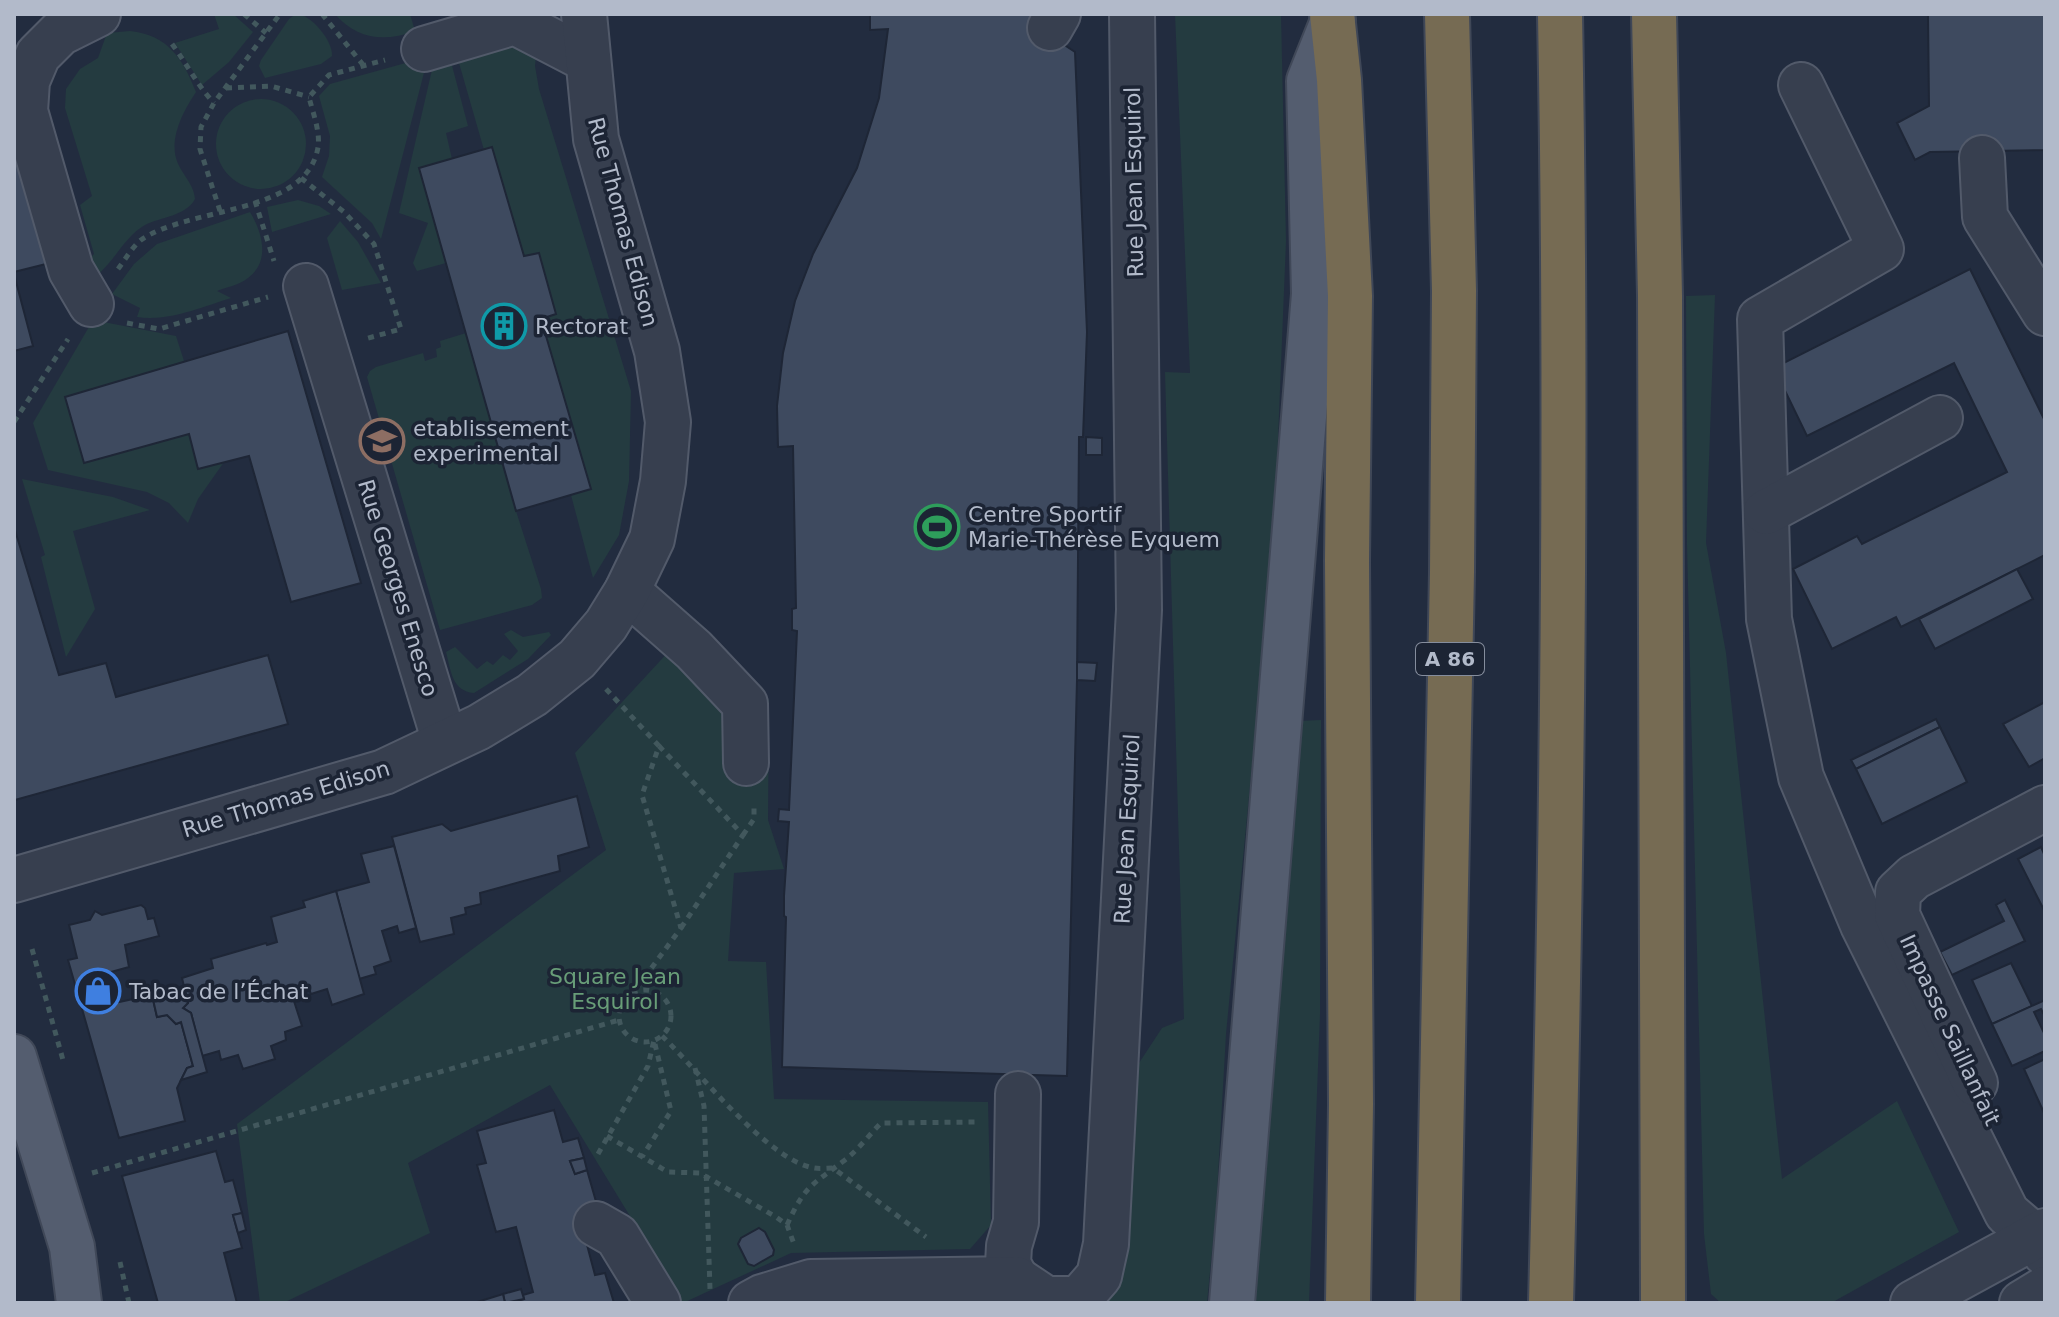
<svg xmlns="http://www.w3.org/2000/svg" width="2059" height="1317" font-family="'DejaVu Sans',sans-serif">
	<style>
		.green { fill: #243b40 }
		.building { fill: #3e4a5f; stroke: #1e2636; stroke-width: 2 }
		.lines { fill: none; stroke-linecap: round; stroke-linejoin: round }
		.minor-casing { stroke: #525a6a; stroke-width: 48 }
		.major-casing { stroke: #404858; stroke-width: 48 }
		.highway-casing { stroke: #3f4757; stroke-width: 48 }
		.path { stroke: #42585d; stroke-width: 5; stroke-dasharray: 6 6; stroke-linecap: butt }
		.minor { stroke: #373f4f; stroke-width: 44 }
		.major { stroke: #545d6f; stroke-width: 44 }
		.highway { stroke: #766b53; stroke-width: 44 }
		.labels { text-anchor: middle; dominant-baseline: central; stroke-width: 7; stroke-linejoin: round; paint-order: stroke }
		.shield { fill: #1c2434; stroke: #858d9d; stroke-width: 2 }
		.shield-label { font-size: 20px; font-weight: bold; fill: #b2baca }
		.street-label { font-size: 22px; fill: #b2baca; stroke: #1c2434 }
		.poi-label { font-size: 22px; fill: #b2baca; stroke: #1c2434; text-anchor: start }
		.park-label { font-size: 22px; fill: #689d78; stroke: #1c2434 }
	</style>
	<rect width="100%" height="100%" fill="#222c3f"/>
	<g class="green">
		<polygon points="214,14 233,14 253,32 229,62 202,85 175,43 219,29"/>
		<path d="M 296,14 C 311,14 333,41 332,56 L 321,64 L 265,78 L 259,66 L 261,60 L 289,19 Z"/>
		<path d="M 335,14 L 410,14 L 415,31 C 385,42 357,40 335,14 Z"/>
		<polygon points="1175,14 1281,14 1286,241 1274,538 1226,1034 1216,1210 1207,1303 1105,1303 1139,1063 1162,1028 1184,1019 1165,372 1190,373"/>
		<path d="M 130,31 C 168,35 183,59 196,92 C 184,110 170,136 176,158 C 180,173 194,183 195,199 C 186,216 161,217 145,225 C 124,237 115,261 96,276 L 91,257 L 94,254 L 80,205 L 92,196 L 65,108 L 66,89 L 80,69 L 98,58 L 107,33 Z"/>
		<polygon points="507,43 537,46 535,66 539,89 631,391 629,481 619,535 593,578 571,495 591,488 541,319 556,314 539,254 524,256 484,150 457,56"/>
		<polygon points="450,58 468,126 446,133 452,159 419,168 446,263 417,271 413,263 428,223 399,213 434,61"/>
		<polygon points="420,59 426,65 381,239 372,223 322,177 329,156 330,136 319,96 330,84"/>
		<circle cx="261" cy="144" r="45"/>
		<polygon points="298,200 319,206 331,214 272,232 267,207"/>
		<path d="M 250,212 C 262,232 271,261 248,278 C 239,285 227,287 217,291 L 231,298 C 202,307 168,322 137,317 L 140,308 L 112,294 L 134,264 L 157,244 Z"/>
		<polygon points="340,221 358,242 381,283 342,290 327,238"/>
		<polygon points="1715,295 1706,543 1726,653 1782,1179 1897,1101 1959,1232 1831,1303 1721,1303 1711,1294 1704,1234 1687,545 1686,296"/>
		<polygon points="93,320 176,336 184,361 66,397 84,463 189,434 198,469 224,462 198,499 188,523 169,503 147,492 48,470 33,423"/>
		<polygon points="466,333 516,511 541,589 542,598 532,605 440,630 367,377 370,371 376,367 423,353 425,361 437,357 436,349 441,347 440,341"/>
		<polygon points="22,479 113,497 150,510 73,531 95,609 66,657 41,557 45,555"/>
		<polygon points="696,622 769,700 768,820 784,869 734,873 728,961 766,962 774,1099 988,1102 991,1225 970,1249 791,1253 683,1303 550,1085 408,1163 430,1233 283,1303 260,1303 237,1124 606,850 575,753"/>
		<path d="M 511,630 L 523,637 L 549,632 L 551,635 L 528,659 L 474,693 C 452,691 451,671 446,652 L 455,647 L 477,669 L 487,661 L 493,665 L 503,655 L 510,660 L 518,651 L 504,634 Z"/>
		<polygon points="1321,720 1320,1014 1309,1303 1252,1303 1299,721"/>
	</g>
	<g class="building">
		<polygon points="870,14 1031,14 1031,23 1075,52 1087,332 1083,437 1079,437 1077,680 1067,1076 782,1067 786,917 784,916 784,896 789,822 778,821 779,809 789,810 797,631 792,630 792,609 796,608 793,446 778,447 777,406 783,353 795,301 813,254 857,168 879,98 888,29 870,30"/>
		<polygon points="1928,14 2045,14 2045,150 1930,152 1915,160 1897,123 1929,106"/>
		<polygon points="14,147 46,264 14,272"/>
		<polygon points="492,147 524,256 539,253 556,314 541,319 591,489 516,511 419,168"/>
		<polygon points="1970,269 2045,421 2045,555 1901,627 1896,617 1832,649 1793,569 1857,536 1862,544 2007,472 1954,363 1807,436 1774,368"/>
		<polygon points="14,274 33,346 14,351"/>
		<polygon points="288,331 361,583 291,602 249,456 198,469 189,434 84,463 65,397"/>
		<polygon points="1086,437 1102,438 1102,455 1086,455"/>
		<polygon points="14,527 59,675 106,663 116,697 268,655 288,724 15,800"/>
		<polygon points="2017,569 2033,599 1935,649 1919,619"/>
		<polygon points="1077,662 1097,663 1095,681 1077,680"/>
		<polygon points="2045,702 2045,758 2029,767 2003,724"/>
		<polygon points="1936,719 1940,727 1856,769 1851,760"/>
		<polygon points="1940,727 1967,782 1882,824 1856,769"/>
		<polygon points="577,796 589,847 558,856 560,871 480,893 481,904 465,908 466,914 451,918 454,934 420,942 392,837 442,824 451,831"/>
		<polygon points="394,846 416,928 399,933 397,926 382,931 391,961 374,967 376,974 359,979 336,891 369,882 361,854"/>
		<polygon points="2041,847 2045,856 2045,912 2018,859"/>
		<polygon points="336,891 364,994 332,1005 327,989 311,994 308,986 299,990 293,998 302,1026 285,1032 286,1040 271,1046 275,1059 243,1069 238,1055 221,1060 219,1051 202,1056 191,1013 183,1008 188,1003 182,978 213,968 211,959 266,943 267,945 277,942 271,917 305,907 303,901"/>
		<polygon points="2005,900 2025,941 1952,975 1940,952 2004,921 1996,905"/>
		<polygon points="141,905 145,908 148,919 154,918 159,936 125,945 129,967 111,972 119,1002 152,995 157,1017 167,1015 176,1024 181,1022 193,1066 187,1068 177,1088 185,1121 119,1138 68,960 77,958 69,925 90,920 95,911 102,915"/>
		<polygon points="2011,963 2032,1006 1992,1024 1972,980"/>
		<polygon points="183,986 188,1003 183,1008 191,1013 207,1072 181,1080 187,1068 193,1066 181,1022 176,1024 167,1015 157,1017 152,995"/>
		<polygon points="2045,1000 2045,1012 2043,1013 2041,1009 2034,1012 2045,1035 2045,1051 2012,1066 1992,1024"/>
		<polygon points="2045,1059 2045,1115 2024,1069"/>
		<polygon points="554,1110 563,1142 578,1138 584,1158 570,1161 575,1174 587,1170 597,1205 578,1211 595,1275 605,1273 614,1303 510,1303 524,1299 523,1295 533,1292 516,1227 496,1232 477,1165 486,1163 477,1131"/>
		<polygon points="216,1151 225,1182 233,1180 242,1213 233,1215 242,1248 224,1253 237,1303 158,1303 122,1176"/>
		<polygon points="584,1158 587,1170 575,1174 570,1161"/>
		<polygon points="242,1213 246,1230 238,1233 233,1215"/>
		<polygon points="759,1228 765,1232 774,1250 773,1255 754,1266 748,1264 738,1244 741,1238"/>
		<polygon points="521,1289 524,1299 505,1303 503,1294"/>
		<polygon points="503,1294 505,1303 474,1303"/>
	</g>
	<g class="lines">
		<g class="minor-casing">
			<g id="minor">
				<polyline points="1050,28 1058,14"/>
				<polyline points="424,49 515,22 588,60"/>
				<polyline points="1801,85 1881,249 1760,319 1769,619 1801,777 1863,925 2007,1213 2035,1237 2045,1253"/>
				<polyline points="1982,158 1985,217 2045,313"/>
				<polyline points="306,286 445,742"/>
				<polyline points="91,304 71,270 25,111 27,81 38,55 60,33 98,14"/>
				<polyline points="1766,512 1940,418"/>
				<polyline points="627,591 694,650 745,704 746,763"/>
				<polyline points="14,880 384,772 479,727 532,695 577,659 606,625 627,591 652,539 663,481 668,422 657,351 596,139 584,14"/>
				<polyline points="1975,1083 1897,915 1898,892 1914,877 2045,808"/>
				<polyline points="596,1224 617,1236 658,1303"/>
				<polyline points="1016,1279 1008,1264 1009,1246 1016,1222 1018,1094"/>
				<polyline points="751,1303 762,1297 811,1282 1016,1279 1046,1299 1079,1299 1099,1276 1106,1244 1139,610 1132,14"/>
				<polyline points="1913,1303 2045,1231"/>
				<polyline points="2022,1303 2045,1289"/>
			</g>
		</g>
		<g class="major-casing">
			<g id="major">
				<polyline points="14,1057 72,1247 79,1303"/>
				<polyline points="1232,1303 1314,294 1309,81 1333,21"/>
			</g>
		</g>
		<g class="highway-casing">
			<g id="highway">
				<polyline points="1332,14 1339,80 1350,296 1347,561 1351,1104 1348,1303"/>
				<polyline points="1654,14 1660,296 1663,1303"/>
				<polyline points="1438,1303 1452,572 1454,291 1447,14"/>
				<path d="M 1551,1303 C 1562,873 1568,444 1560,14"/>
			</g>
		</g>
		<g class="path">
			<polyline points="244,14 266,33"/>
			<polyline points="322,14 364,66"/>
			<path d="M 172,44 C 187,64 197,85 214,103"/>
			<polyline points="226,88 271,86 309,97"/>
			<polyline points="301,178 344,212 374,244 401,329 365,339"/>
			<polyline points="255,201 274,261"/>
			<polyline points="220,211 200,149 201,127 214,103 280,14"/>
			<path d="M 118,269 C 125,260 132,247 141,240 C 188,207 301,215 317,152 C 322,135 313,114 309,97 L 329,75 L 385,60"/>
			<polyline points="127,323 159,329 268,297"/>
			<polyline points="14,422 68,339"/>
			<polyline points="606,689 659,746 642,795 681,928 633,993"/>
			<polyline points="659,746 743,835 681,928"/>
			<polyline points="743,835 754,819 754,804"/>
			<polyline points="32,949 63,1060"/>
			<circle cx="645" cy="1016" r="26"/>
			<path d="M 662,1036 C 698,1070 767,1160 814,1168 C 820,1169 827,1168 833,1168 L 926,1237"/>
			<polyline points="695,1068 704,1106 710,1289"/>
			<polyline points="607,1136 668,1172 700,1173 776,1217 787,1225 794,1244"/>
			<polyline points="598,1154 648,1066 654,1040 671,1111 642,1157"/>
			<polyline points="92,1173 619,1020"/>
			<path d="M 787,1225 C 805,1185 812,1185 845,1160 C 858,1150 869,1135 881,1123 L 975,1122"/>
			<polyline points="120,1262 129,1303"/>
		</g>
		<use href="#minor" class="minor"/>
		<use href="#major" class="major"/>
		<use href="#highway" class="highway"/>
	</g>
	<defs>
		<g id="building-ring" transform="scale(2.3)"><circle r="9.5" fill="#1c2434" stroke="#0f9aa8" stroke-width="1.5"/><path d="M-4-6H4V6H1V3H-1V6H-4ZM-2.5-4.3h1.7v1.8h-1.7ZM.8-4.3h1.7v1.8H.8ZM-2.5-1h1.7V.8h-1.7ZM.8-1h1.7V.8H.8Z" fill="#0f9aa8"/></g>
		<g id="school-ring" transform="scale(2.3)"><circle r="9.5" fill="#1c2434" stroke="#8d6e63" stroke-width="1.5"/><path d="M0-5L7-2L0 1L-7-2ZM-4 1L0 2.5L4 1V4Q0 6-4 4Z" fill="#8d6e63"/></g>
		<g id="stadium-ring" transform="scale(2.3)"><circle r="9.5" fill="#1c2434" stroke="#2e9e5b" stroke-width="1.5"/><path d="M0-5a6.5 5 0 1 0 0 10a6.5 5 0 1 0 0-10ZM-3.5-1.8h7v3.6h-7Z" fill="#2e9e5b"/></g>
		<g id="shop-ring" transform="scale(2.3)"><circle r="9.5" fill="#1c2434" stroke="#3f7fe0" stroke-width="1.5"/><path d="M-5-2.5h2.3a2.7 3.5 0 0 1 5.4 0H5L5.5 6h-11ZM-1.5-2.5h3a1.5 2.3 0 0 0-3 0Z" fill="#3f7fe0"/></g>
	</defs>
	<g fill-rule="evenodd">
		<use href="#building-ring" x="504" y="326"/>
		<use href="#school-ring" x="382" y="441"/>
		<use href="#stadium-ring" x="937" y="527"/>
		<use href="#shop-ring" x="98" y="991"/>
	</g>
	<g class="labels">
		<rect class="shield" x="1416" y="643" width="68" height="32" rx="6"/>
		<g class="shield-label">
			<text x="1450" y="659">A 86</text>
		</g>
		<g class="street-label">
			<text transform="translate(1134 182) rotate(-91)">Rue Jean Esquirol</text>
			<text transform="translate(623 222) rotate(75)">Rue Thomas Edison</text>
			<text transform="translate(398 588) rotate(73)">Rue Georges Enesco</text>
			<text transform="translate(286 799) rotate(-17)">Rue Thomas Edison</text>
			<text transform="translate(1127 829) rotate(-87)">Rue Jean Esquirol</text>
			<text transform="translate(1950 1030) rotate(65)">Impasse Saillanfait</text>
		</g>
		<g class="poi-label">
			<text x="535" y="326">Rectorat</text>
			<text x="413" y="428">etablissement<tspan x="413" dy="25">experimental</tspan></text>
			<text x="968" y="514">Centre Sportif<tspan x="968" dy="25">Marie-Thérèse Eyquem</tspan></text>
			<text x="129" y="991">Tabac de l’Échat</text>
		</g>
		<g class="park-label">
			<text x="615" y="976">Square Jean<tspan x="615" dy="25">Esquirol</tspan></text>
		</g>
	</g>
	<rect width="2059" height="1317" fill="none" stroke="#b2baca" stroke-width="32"/>
</svg>
